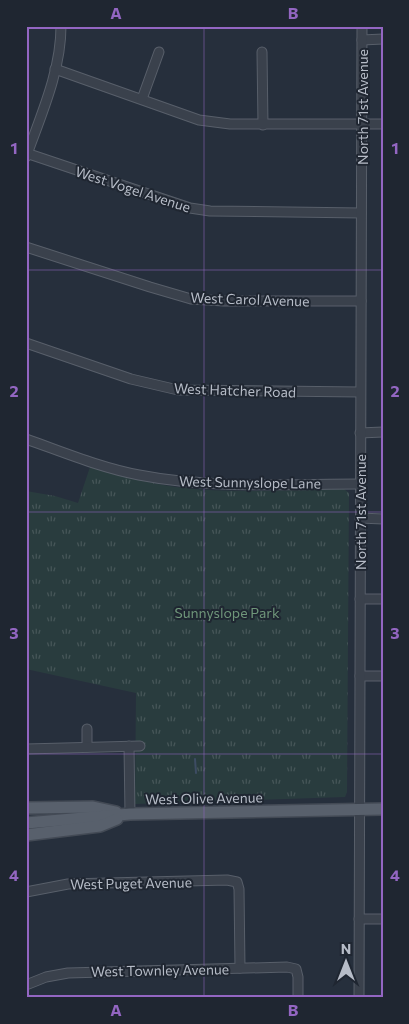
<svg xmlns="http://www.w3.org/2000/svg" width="409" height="1024" font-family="Commissioner,sans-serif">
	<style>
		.park { fill: url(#park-tufts) }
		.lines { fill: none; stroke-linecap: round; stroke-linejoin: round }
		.stream { stroke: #3d4c63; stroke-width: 2 }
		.minor-casing { stroke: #585f6a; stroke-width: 11 }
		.major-casing { stroke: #434a55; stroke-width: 14 }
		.minor { stroke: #3a414c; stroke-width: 9 }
		.major { stroke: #58606c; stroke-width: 11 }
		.grid { fill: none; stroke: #9366c2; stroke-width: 1; stroke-opacity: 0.55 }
		.labels { text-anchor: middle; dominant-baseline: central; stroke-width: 4; stroke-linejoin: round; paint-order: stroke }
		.street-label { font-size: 14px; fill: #b6bcc7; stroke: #1f2631 }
		.park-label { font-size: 14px; fill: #6f967a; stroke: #1f2631 }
		.neatline { fill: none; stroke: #9366c2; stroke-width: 2 }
		.grid-label { font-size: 16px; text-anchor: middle; font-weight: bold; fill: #9366c2 }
	</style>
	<defs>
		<pattern id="park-tufts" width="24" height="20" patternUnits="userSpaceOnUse" patternTransform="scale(1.25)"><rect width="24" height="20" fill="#293c3e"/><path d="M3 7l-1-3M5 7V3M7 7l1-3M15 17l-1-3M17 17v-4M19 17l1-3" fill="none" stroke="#465658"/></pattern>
	</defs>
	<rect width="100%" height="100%" fill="#262f3c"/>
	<path class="park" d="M 90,467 C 119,475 146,483 176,487 C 231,494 289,490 344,489 L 349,493 L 347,792 L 345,797 L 135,804 L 136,693 L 26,669 L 26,491 L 55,496 L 78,503 Z"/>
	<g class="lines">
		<polyline class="stream" points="195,759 196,773"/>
		<g class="minor-casing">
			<g id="minor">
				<polyline points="362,40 383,39"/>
				<polyline points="262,52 263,125"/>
				<polyline points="55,69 199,120 230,124 383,124"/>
				<polyline points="142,99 159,52"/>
				<polyline points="26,153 190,208 210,211 361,213"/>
				<path d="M 26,157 C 41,115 61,71 61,26"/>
				<polyline points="26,247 150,287 191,299 224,301 361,301"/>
				<polyline points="26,343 131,379 178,390 360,392"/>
				<polyline points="360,433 383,432"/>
				<path d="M 26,439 C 63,452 101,468 139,475 C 211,489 287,484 360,484"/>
				<polyline points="360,518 383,519"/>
				<polyline points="360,599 383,599"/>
				<polyline points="360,676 383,676"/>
				<polyline points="87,729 87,747"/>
				<polyline points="129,746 130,814"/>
				<polyline points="26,749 140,746"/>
				<polyline points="26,892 68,884 227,880 237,882 239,889 240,968"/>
				<polyline points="359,919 383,919"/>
				<polyline points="26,985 46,977 68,973 287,967 296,969 298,977 298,998"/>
				<polyline points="359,998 362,26"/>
			</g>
		</g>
		<g class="major-casing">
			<g id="major">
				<polyline points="26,808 93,807 116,812"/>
				<polyline points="26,823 130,814 383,809"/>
				<polyline points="26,835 100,826 117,819"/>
			</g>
		</g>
		<use href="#minor" class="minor"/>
		<use href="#major" class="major"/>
	</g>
	<path class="grid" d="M 204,26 L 204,998M 26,270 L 383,270M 26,512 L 383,512M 26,754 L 383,754"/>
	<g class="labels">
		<g class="street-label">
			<text transform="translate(362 107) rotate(-90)">North 71st Avenue</text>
			<text transform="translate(133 189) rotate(18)">West Vogel Avenue</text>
			<text transform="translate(250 299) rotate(2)">West Carol Avenue</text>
			<text transform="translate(235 390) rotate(2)">West Hatcher Road</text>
			<text transform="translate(250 482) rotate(1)">West Sunnyslope Lane</text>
			<text transform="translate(360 512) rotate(-90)">North 71st Avenue</text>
			<text transform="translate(204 798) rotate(-1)">West Olive Avenue</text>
			<text transform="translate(131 883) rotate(-1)">West Puget Avenue</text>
			<text transform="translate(160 970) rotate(-1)">West Townley Avenue</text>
		</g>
		<g class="park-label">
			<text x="227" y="612">Sunnyslope Park</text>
		</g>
	</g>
	<rect width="409" height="1024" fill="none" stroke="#1f2631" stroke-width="55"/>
	<g transform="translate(346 962)" stroke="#1f2631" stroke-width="4" paint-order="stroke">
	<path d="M0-4L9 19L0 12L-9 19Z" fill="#b6bcc7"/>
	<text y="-8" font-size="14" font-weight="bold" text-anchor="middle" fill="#b6bcc7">N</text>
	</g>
	<rect x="28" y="28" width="354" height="968" class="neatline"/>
	<g class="grid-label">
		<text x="116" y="19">A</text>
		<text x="293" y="19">B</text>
		<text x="14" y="154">1</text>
		<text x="395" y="154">1</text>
		<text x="14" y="397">2</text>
		<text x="395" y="397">2</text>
		<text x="14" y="639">3</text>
		<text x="395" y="639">3</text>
		<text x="14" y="881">4</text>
		<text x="395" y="881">4</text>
		<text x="116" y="1016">A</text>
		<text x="293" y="1016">B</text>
	</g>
</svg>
